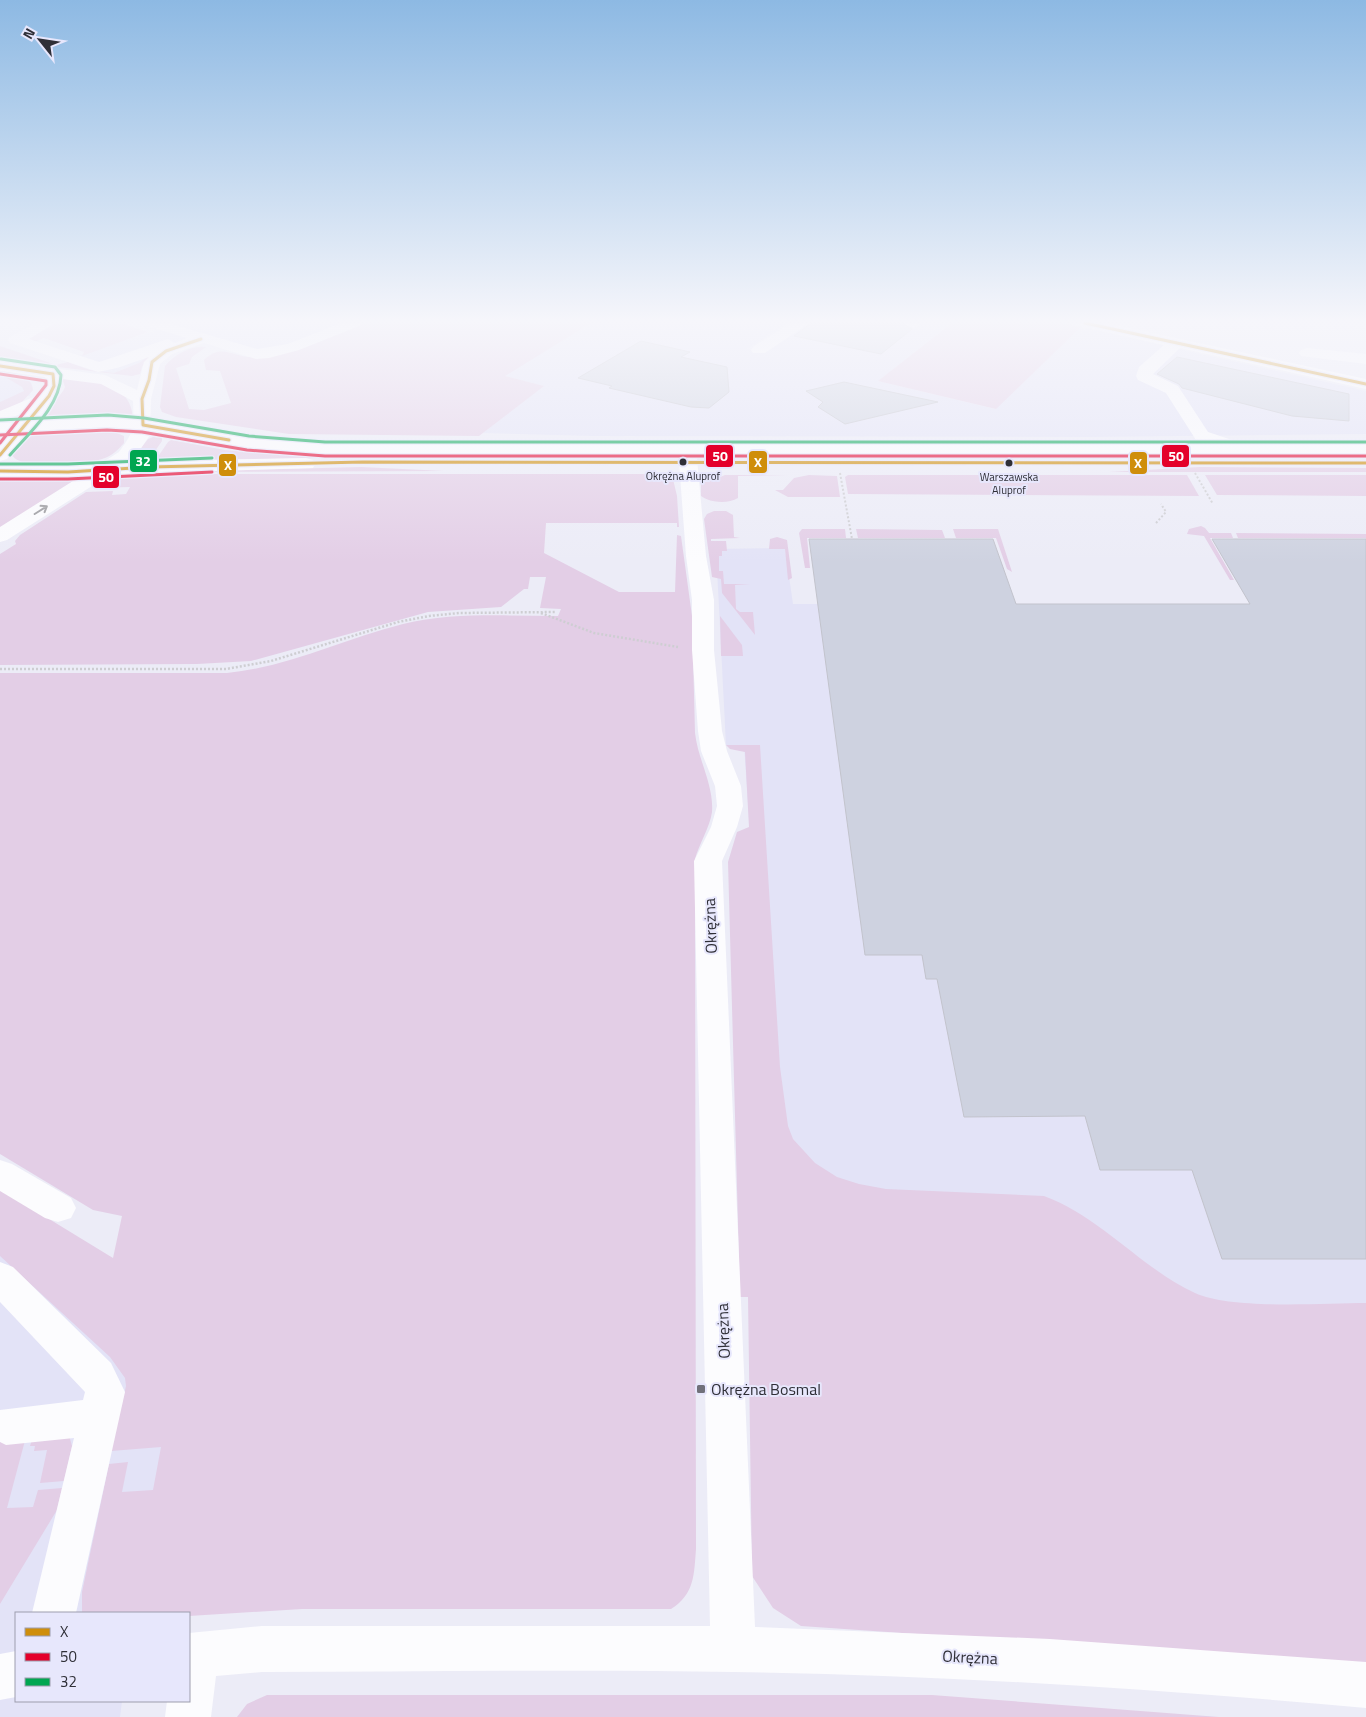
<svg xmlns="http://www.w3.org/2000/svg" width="1366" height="1717" font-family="'Titillium Web',sans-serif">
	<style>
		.built { fill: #e3e3f7 }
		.green { fill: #e3cee6 }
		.building { fill: #ced2e0; stroke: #c2c3cc }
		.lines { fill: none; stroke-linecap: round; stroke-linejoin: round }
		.path-far1 { stroke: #ceced2; stroke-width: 2; stroke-dasharray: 2 2; stroke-linecap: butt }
		.path { stroke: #ceced2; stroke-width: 2.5; stroke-dasharray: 2 2; stroke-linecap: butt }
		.minor { fill: #fcfcfe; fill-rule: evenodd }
		.major { fill: #fcfcfe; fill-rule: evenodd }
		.bus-1-casing { stroke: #e7e7fc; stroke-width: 5.5 }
		.bus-2-casing { stroke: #e7e7fc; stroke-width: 5.5 }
		.bus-3-casing { stroke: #e7e7fc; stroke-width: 5.5 }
		.bus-1 { stroke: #cf8e0b; stroke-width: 3 }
		.bus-2 { stroke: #e4002b; stroke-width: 3 }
		.bus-3 { stroke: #00a651; stroke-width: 3 }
		.oneway { stroke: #96969a }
		.bus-dot { fill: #2f2f37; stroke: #e7e7fc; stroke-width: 2 }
		.poi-dot { fill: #71717a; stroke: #e7e7fc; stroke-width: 2 }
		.labels { text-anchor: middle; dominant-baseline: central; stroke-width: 4; stroke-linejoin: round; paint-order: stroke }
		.far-bus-label { font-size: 11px; fill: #2f2f37; stroke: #e7e7fc }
		.near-street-label { font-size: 16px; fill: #2f2f37; stroke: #e7e7fc }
		.near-poi-label { font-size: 16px; fill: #2f2f37; stroke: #e7e7fc; text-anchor: start }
		.line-badge { stroke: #e7e7fc; stroke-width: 2 }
		.badge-label { font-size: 14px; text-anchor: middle; font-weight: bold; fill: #fff }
	</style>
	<rect width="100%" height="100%" fill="#ececf7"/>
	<g class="built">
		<polygon points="168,323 345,323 277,350 255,350"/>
		<polygon points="591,323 788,323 747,349 763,352 809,323 952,323 878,381 995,409 1081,327 1366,391 1366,434 1086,437 593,436 483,433 543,386 504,376"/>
		<polygon points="161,329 190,339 152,353 139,363 114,373 90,370 68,362 81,355"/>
		<polygon points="0,370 27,379 32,383 30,396 18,395 9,404 0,408"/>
		<polygon points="1212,539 1366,539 1366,1333 748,1297 751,850 744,745 726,745 716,549 785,548 793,604 1250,604"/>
		<polygon points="0,1216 188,1357 140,1613 16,1613 16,1701 122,1701 120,1717 0,1717"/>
	</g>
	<g class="green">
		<polygon points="53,323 120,323 148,332 82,356 84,352 44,338 34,342 29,339 33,334"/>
		<path d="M 363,323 L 591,323 L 505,376 L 544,386 L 479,436 L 289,434 L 176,417 L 162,412 L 160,407 L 165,366 C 174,355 191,345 206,347 L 192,357 L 189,364 L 176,368 L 189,409 L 204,410 L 231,403 L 220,371 L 206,370 L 204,360 C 222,342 233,358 254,357 C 292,355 327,337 363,323 Z"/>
		<polygon points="952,323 1061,323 1081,327 996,409 878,381"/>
		<polygon points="0,346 56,365 68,362 90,370 114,373 139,363 152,353 142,367 140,374 132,376 0,360"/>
		<path d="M 0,370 C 12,372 32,375 33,390 L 22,402 L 0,413 L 0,402 L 24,391 L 22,387 L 7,378 L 9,374 Z"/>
		<path d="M 62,378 C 90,381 131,381 133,418 L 41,420 L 63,391 L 65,387 Z"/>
		<path d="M 93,430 L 112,431 L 124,436 L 124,443 C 118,450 112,456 102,459 C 87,464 20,471 12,455 C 23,426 67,431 93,430 Z"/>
		<polygon points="153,437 162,438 162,441 148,461 130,462 148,439"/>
		<polygon points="171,440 225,450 307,457 438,453 626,453 625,458 321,458 155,461 168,442"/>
		<polygon points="1366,453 1366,455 1195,455 1118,459 712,458"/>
		<polygon points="361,467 444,471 169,472"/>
		<polygon points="1200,467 1366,468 1366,472 1109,472"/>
		<path d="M 147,474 L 642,474 L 662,475 L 673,479 L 677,496 L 679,527 L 677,527 L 677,523 L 546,523 L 544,553 L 619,592 L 675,592 L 677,535 L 681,536 L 692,616 L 695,733 C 698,760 714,785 712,812 C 710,827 699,844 695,859 L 696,1549 C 694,1574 695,1594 671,1609 L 302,1609 L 189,1616 L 189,1613 L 82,1613 L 82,1592 L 109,1464 L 128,1462 L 122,1492 L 153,1490 L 161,1447 L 111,1451 L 126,1386 L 125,1378 L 110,1357 L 0,1256 L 0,1189 L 113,1258 L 122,1216 L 93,1210 L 0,1154 L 0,673 L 227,673 C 289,667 343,639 403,624 C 453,612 507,616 558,616 L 561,609 L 540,608 L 546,577 L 530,577 L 528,589 L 524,589 L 501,607 L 428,612 L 251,661 L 197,664 L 0,665 L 0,554 L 16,544 L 15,541 L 20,535 L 86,492 L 113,491 L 112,495 L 126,494 L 130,487 L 93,488 L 117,478 Z"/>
		<path d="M 725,475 L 788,475 L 738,476 L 738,498 C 728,504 710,503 701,496 L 701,482 L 708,482 Z"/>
		<polygon points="809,475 837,476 840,497 788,497 775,490 783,490 794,478"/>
		<polygon points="848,475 1187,475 1199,496 848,494 845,477"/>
		<polygon points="1205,475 1366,475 1366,496 1217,495"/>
		<polygon points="0,477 80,477 0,529"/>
		<polygon points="714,511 726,511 733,515 734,537 740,538 711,539 711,541 726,541 727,551 722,551 722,556 719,556 719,571 723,571 724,584 750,584 735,585 736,609 740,612 753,612 755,635 722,593 721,579 712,577 704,519 707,514"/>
		<polygon points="1201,526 1205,528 1209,533 1231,533 1233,538 1210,538 1234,580 1230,580 1204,536 1187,534 1189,529"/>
		<polygon points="802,529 845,529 846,538 807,538 810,568 805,568 799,533"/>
		<polygon points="856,529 942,530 945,538 858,538"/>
		<polygon points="953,529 998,529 1012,572 1007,569 996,538 956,538"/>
		<polygon points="1236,533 1366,534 1366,538 1238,538"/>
		<polygon points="777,537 787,540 792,578 788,580 785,549 769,549 770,539"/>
		<polygon points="720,616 742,645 743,656 721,656"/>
		<path d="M 726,745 L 760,745 L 780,1067 L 788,1126 L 793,1139 L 815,1163 L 837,1177 L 859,1184 L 886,1189 L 1044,1196 C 1101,1217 1141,1268 1195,1293 C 1233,1310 1322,1303 1366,1303 L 1366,1665 L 801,1626 L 773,1608 L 752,1576 L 748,1297 L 740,1297 L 728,862 L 737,832 L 749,827 L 745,752 L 730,749 Z"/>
		<polygon points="27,1433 7,1508 33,1507 38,1490 62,1488 57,1510 0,1604 0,1436"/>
		<polygon points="34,1433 69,1435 72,1446 64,1481 40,1483 47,1450 34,1451 35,1446 30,1446"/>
		<polygon points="267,1695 932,1695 1219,1717 237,1717 247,1704"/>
	</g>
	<g class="building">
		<polygon points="811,323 903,323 912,329 881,354 794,336"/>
		<polygon points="641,341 690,352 681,357 727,367 729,392 709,408 691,407 609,388 612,386 578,378"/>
		<polygon points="1177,357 1349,394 1349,421 1292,416 1182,388 1179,384 1157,374"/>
		<polygon points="844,382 938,402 845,424 818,407 823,402 806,391"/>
		<polygon points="809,539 993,539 1016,604 1250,604 1212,539 1366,539 1366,1259 1222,1259 1192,1170 1100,1170 1085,1116 964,1117 937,979 926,979 922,955 865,955"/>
	</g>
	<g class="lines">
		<g class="path-far1">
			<polyline points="840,473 852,539"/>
			<polyline points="1195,473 1213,504"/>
			<polyline points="1156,523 1166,512 1161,504"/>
		</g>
		<g class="path">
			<polyline points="541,613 594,633 678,647"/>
			<polyline points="0,669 226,669 271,661 398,622 429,616 459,613 555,612"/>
		</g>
		<g class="minor">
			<path d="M 36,323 L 55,323 L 29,339 L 99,362 L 168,339 L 175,343 L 187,338 L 147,326 L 144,323 L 168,323 L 257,349 L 288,344 L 341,323 L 362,323 L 359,326 L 299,350 L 269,358 L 256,359 L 204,343 L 172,354 L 160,364 L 151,399 L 150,435 L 133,460 L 7,540 L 0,542 L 0,527 L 119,452 C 135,431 134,427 133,401 L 101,384 L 62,379 C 64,399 20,442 7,459 L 0,461 L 0,443 L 26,412 L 0,422 L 0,411 L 41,394 L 46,386 L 45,377 L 0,371 L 0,361 L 105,375 L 137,390 L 144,362 L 149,357 L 117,368 L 98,372 L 10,343 L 8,340 L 10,337 Z"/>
			<polygon points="791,323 809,323 765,353 753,353 751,350 753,347"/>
			<polygon points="905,323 922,323 914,328 908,326"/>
			<polygon points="1077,323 1106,323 1366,379 1366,389 1180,348 1153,374 1178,386 1208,432 1247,445 1250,449 1247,453 1241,454 1196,440 1166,393 1138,380 1136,376 1139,367 1164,345 1080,326"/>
			<polygon points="1307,348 1366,354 1366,364 1301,356 1299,353 1301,350"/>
			<path d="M 687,443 L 693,444 L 696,448 L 706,556 L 714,600 L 714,650 L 722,731 L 727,751 L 741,786 L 743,806 L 737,827 L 722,861 L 755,1627 L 1050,1639 L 1366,1662 L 1366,1708 C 1156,1689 945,1675 734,1672 C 577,1669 419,1672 262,1672 L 216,1676 L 211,1717 L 165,1717 L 167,1701 L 189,1701 L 189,1633 L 262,1626 L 710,1626 L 694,861 L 711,827 L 717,806 L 715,786 L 701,751 L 698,731 L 692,650 L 692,600 L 686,556 L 678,448 L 681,444 Z"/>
			<polygon points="0,1160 12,1164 71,1198 76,1208 71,1218 58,1222 45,1218 0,1191"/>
			<polygon points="0,1262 13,1267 111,1363 125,1392 76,1613 32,1613 74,1438 6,1445 0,1442 0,1410 83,1400 85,1392 0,1302"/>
			<polygon points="16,1651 16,1697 0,1700 0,1654"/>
		</g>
		<g class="major">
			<polygon points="107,417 143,420 248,438 325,444 1366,444 1366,454 325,454 248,448 143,430 107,427 0,433 0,423"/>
			<polygon points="306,458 313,460 315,464 313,468 150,473 68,478 0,477 0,465 68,466 150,461"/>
		</g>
		<g class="bus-1-casing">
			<g id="bus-1">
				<polyline points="1085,323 1366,384"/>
				<polyline points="201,339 166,351 152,362 149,380 142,399 143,425 229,440"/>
				<polyline points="0,366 53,374 54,386 49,396 0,455"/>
				<polyline points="0,471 68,472 150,467 363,462 1366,463"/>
			</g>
		</g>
		<g class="bus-2-casing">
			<g id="bus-2">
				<polyline points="0,374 46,381 46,385 0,443"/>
				<polyline points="0,435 107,430 142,432 247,450 325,456 1366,456"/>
				<polyline points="0,479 68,479 212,472"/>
			</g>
		</g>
		<g class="bus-3-casing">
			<g id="bus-3">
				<path d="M 1,359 L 55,367 L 61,375 C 60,406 30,432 10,455"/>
				<polyline points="0,420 108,415 144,418 249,436 325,442 1366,442"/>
				<polyline points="0,464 68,464 212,458"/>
			</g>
		</g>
		<use href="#bus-1" class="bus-1"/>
		<use href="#bus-2" class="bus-2"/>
		<use href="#bus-3" class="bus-3"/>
	</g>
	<defs><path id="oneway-shaft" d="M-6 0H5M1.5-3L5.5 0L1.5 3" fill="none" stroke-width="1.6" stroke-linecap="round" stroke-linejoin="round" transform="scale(1.25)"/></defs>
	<use class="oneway" href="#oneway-shaft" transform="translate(41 510) rotate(-32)"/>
	<linearGradient id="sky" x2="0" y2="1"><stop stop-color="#8db9e3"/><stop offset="0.57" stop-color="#f6f6fb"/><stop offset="1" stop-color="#f6f6fb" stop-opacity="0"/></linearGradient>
	<rect width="1366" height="563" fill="url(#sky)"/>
	<g class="bus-dot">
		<circle cx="683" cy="462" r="4.5"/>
		<circle cx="1009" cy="463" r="4.5"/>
	</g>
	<rect class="poi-dot" x="696" y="1384" width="10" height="10" rx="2.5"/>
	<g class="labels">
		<g class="far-bus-label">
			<text x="683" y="476">Okrężna Aluprof</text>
			<text x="1009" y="477">Warszawska<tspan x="1009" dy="13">Aluprof</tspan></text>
		</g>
		<g class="near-street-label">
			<text transform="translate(710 926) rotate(-92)">Okrężna</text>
			<text transform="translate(723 1331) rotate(-92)">Okrężna</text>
			<text transform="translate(970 1657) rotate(3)">Okrężna</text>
		</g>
		<g class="near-poi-label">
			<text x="711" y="1389">Okrężna Bosmal</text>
		</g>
	</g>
	<g class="line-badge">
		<rect x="705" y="444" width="29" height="24" rx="5" fill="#e4002b"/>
		<rect x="1161" y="444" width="29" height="24" rx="5" fill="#e4002b"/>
		<rect x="129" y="449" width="29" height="24" rx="5" fill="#00a651"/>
		<rect x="748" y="450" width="20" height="24" rx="5" fill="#cf8e0b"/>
		<rect x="1129" y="451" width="19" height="24" rx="5" fill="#cf8e0b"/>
		<rect x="218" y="453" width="19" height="24" rx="5" fill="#cf8e0b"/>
		<rect x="92" y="465" width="28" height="24" rx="5" fill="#e4002b"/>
	</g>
	<g class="badge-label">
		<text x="720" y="461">50</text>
		<text x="1176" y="461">50</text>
		<text x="143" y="466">32</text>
		<text x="758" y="467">X</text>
		<text x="1138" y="468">X</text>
		<text x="228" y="470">X</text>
		<text x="106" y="482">50</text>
	</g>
	<rect x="15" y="1612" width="175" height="90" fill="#e7e7fc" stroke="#9d9dad"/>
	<rect x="25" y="1628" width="25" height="8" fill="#cf8e0b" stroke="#9d9dad"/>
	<text x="60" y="1637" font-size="15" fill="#2f2f37">X</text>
	<rect x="25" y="1653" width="25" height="8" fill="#e4002b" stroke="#9d9dad"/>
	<text x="60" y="1662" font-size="15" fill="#2f2f37">50</text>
	<rect x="25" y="1678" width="25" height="8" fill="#00a651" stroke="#9d9dad"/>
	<text x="60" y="1687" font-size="15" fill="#2f2f37">32</text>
	<g transform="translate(40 40) rotate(300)" stroke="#e7e7fc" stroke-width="4" paint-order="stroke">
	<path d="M0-4L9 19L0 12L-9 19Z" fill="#2f2f37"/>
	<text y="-8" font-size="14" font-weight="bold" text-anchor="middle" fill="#2f2f37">N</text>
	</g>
</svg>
